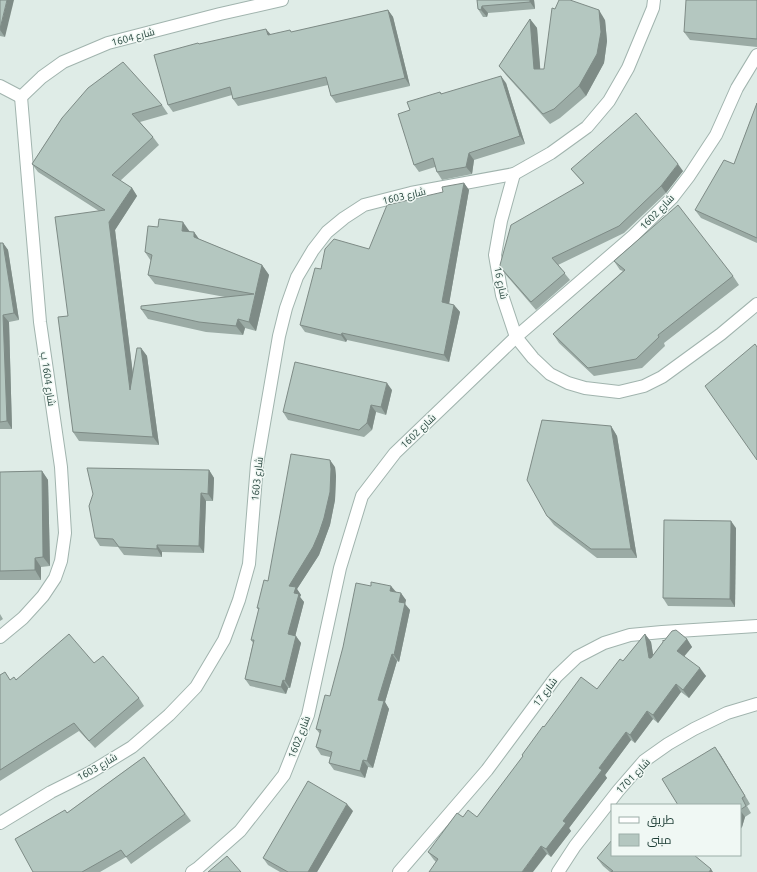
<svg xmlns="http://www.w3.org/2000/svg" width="757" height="872" font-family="Ubuntu,Cairo,sans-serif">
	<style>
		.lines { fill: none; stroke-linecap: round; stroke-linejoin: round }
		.minor-casing { stroke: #a1b4ae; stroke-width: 14 }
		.minor { stroke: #fff; stroke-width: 12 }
		.wall { fill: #9baba5 }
		.shaded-wall { fill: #7e8b86 }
		.building { fill: #b4c7c0; stroke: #7e8b86 }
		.labels { text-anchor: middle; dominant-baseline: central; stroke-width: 3; stroke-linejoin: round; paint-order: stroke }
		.street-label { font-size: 10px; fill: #1e3e36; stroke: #f0f8f4 }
	</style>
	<rect width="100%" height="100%" fill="#dfece7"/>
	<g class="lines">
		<g class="minor-casing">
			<g id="minor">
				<polyline points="0,86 21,97"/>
				<polyline points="21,97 42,77 63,62 108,43 220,14 282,0"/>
				<polyline points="514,174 501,221 495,255 502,295 516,337 533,358 550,374 568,383 585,388 619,392 644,386 662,377 721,334 757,304"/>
				<polyline points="0,637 23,618 43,596 55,578 61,561 65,533 61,467 40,322 21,97"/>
				<polyline points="0,823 51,792 91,772 132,747 169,715 196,687 224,640 239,600 249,564 257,464 279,336 286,308 297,277 313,250 327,232 344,218 364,205 411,193 514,174 551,153 587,127 609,101 628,68 653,8 654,0"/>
				<polyline points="192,872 198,868 240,831 284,775 308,715 340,568 362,496 395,453 516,337 633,236 672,198 689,176 716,135 737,88 757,55"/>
				<polyline points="399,872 487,770 556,677 577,657 604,643 630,635 662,632 757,626"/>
				<polyline points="558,872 575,846 618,791 644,761 668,744 694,729 727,713 757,704"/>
			</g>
		</g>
		<use href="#minor" class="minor"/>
	</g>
	<g class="wall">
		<polygon points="0,0 5,37 0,36"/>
		<polygon points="477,0 534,0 535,9 488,13 487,17 483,17 478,9"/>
		<polygon points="757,0 757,47 690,40 684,32"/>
		<polygon points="388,10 393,17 410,86 336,103 331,96 328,85 238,106 233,99 232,95 173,112 168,105 199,44 292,32"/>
		<polygon points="530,19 537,28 540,69 544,69 605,20 607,41 604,63 586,96 560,118 550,124 506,75 499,66"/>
		<polygon points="506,83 525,144 474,160 472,174 442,180 437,172 435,167 419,172 414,165 410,110 440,92 442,94"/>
		<polygon points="757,103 757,243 701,218 695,210 734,164"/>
		<polygon points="162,105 168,114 140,122 153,137 159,145 120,181 132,188 137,196 115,230 133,374 141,348 147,356 159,445 79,441 73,432 68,316 99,211 38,172 32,164 62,118"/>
		<polygon points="571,169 683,171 666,193 624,233 558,265 570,280 536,310 506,275 501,268 583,183"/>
		<polygon points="464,183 469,190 449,304 454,305 460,312 449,362 347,340 346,342 305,332 300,325 321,269 369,249 443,192"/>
		<polygon points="190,232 194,232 199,239 262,265 269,275 256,331 245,328 243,335 206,332 148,319 141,309 225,297 155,284 148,275 151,261 145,252"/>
		<polygon points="0,243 3,243 8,250 19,320 9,322 12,429 0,429"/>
		<polygon points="614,261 733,276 739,285 664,343 665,346 642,368 594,376 559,343 553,334 623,271 620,270"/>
		<polygon points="392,390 386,415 376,412 372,430 364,437 288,420 283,412"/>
		<polygon points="611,426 617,436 637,558 597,558 554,525 547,516"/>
		<polygon points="335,467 336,476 335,500 330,525 319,555 297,589 301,595 300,597 304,602 295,636 301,643 290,688 288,688 286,694 250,686 245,679 253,643 251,640 259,610 257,608"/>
		<polygon points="209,470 214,478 213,501 206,501 204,553 162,552 162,557 124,555 118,547 100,546 95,538"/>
		<polygon points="42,471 48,480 50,566 41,567 41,580 0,580 0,472"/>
		<polygon points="736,528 735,607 668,606 663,598"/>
		<polygon points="396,592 406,600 405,604 410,610 399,662 397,661 385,702 389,709 373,768 368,767 365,778 334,770 329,763 330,757 321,755 316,747 320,734 316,729"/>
		<polygon points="0,614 3,619 0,621"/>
		<polygon points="645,634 651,642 653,655 664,641 687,639 692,647 684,656 706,676 689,698 681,692 658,723 653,719 635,743 631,740 605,775 607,778 569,828 571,831 551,857 547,854 436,862 434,860 428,852 463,817 477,817 523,757 522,755 544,727 597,689 623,661"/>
		<polygon points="94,663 139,698 144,706 95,748 79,731 0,781 0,675 10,680 16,679"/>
		<polygon points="720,754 750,804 747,806 751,813 745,817 742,827"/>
		<polygon points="144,757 191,821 131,864 126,857 100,872 33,872 67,813"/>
		<polygon points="353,811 317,872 280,872 268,865 263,858"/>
		<polygon points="597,858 713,872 610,872 603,866"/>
	</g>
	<g class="shaded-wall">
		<polygon points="7,0 14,0 5,37 0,30"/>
		<polygon points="530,0 534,0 535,9 530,2"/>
		<polygon points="482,6 488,13 487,17 481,10"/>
		<polygon points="388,10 393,17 410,86 405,78"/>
		<polygon points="599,10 605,20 607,41 604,63 586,96 579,86"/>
		<polygon points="530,19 537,28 541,78 534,69"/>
		<polygon points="266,29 272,36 268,35"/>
		<polygon points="501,76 506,83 525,144 520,136"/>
		<polygon points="469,153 474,160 472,174 466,167"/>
		<polygon points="678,164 683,171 666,193 661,186"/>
		<polygon points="464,183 469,190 448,310 442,302"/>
		<polygon points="132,188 137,196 115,230 136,399 130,390 109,222"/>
		<polygon points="183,222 190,232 189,240 182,231"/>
		<polygon points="194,232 201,242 194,237"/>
		<polygon points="3,243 8,250 19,320 14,313"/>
		<polygon points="262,265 269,275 256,331 249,322"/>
		<polygon points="454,305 460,312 449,362 444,355"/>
		<polygon points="3,315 9,322 12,429 7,421"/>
		<polygon points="238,319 245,328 243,335 236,326"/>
		<polygon points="342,333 347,340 346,342 341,335"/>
		<polygon points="141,348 147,356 159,445 153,437"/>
		<polygon points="387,383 392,390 386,415 381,407"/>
		<polygon points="371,405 376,412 372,430 367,423"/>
		<polygon points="611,426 617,436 637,558 631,549"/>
		<polygon points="330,460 335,467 336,476 335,500 330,525 319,555 297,589 301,595 300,597 304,602 294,641 288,634 289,586"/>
		<polygon points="209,470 214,478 213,501 208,494"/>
		<polygon points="42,471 48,480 50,566 43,557"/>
		<polygon points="201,493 206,501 204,553 199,546"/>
		<polygon points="731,521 736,528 735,607 730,599"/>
		<polygon points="157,545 162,552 162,557 157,549"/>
		<polygon points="35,558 41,567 41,580 35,570"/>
		<polygon points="391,586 397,593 390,591"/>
		<polygon points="401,593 406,600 405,604 410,610 399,662 394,655 399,602"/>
		<polygon points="645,634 651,642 655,666 649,658"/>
		<polygon points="296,636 301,643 290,688 285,681"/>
		<polygon points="687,639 692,647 682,659 677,651"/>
		<polygon points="392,654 397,661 385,702 389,709 373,768 367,761 378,700"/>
		<polygon points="700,668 706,676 689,698 683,690"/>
		<polygon points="283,680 288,688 286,694 281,687"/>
		<polygon points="676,684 681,692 658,723 653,715"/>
		<polygon points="647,711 653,719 635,743 630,735"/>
		<polygon points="626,732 631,740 605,775 607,778 569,828 571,831 551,857 546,849 563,821 599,768"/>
		<polygon points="715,747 720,754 750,804 745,796"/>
		<polygon points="363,760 368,767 365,778 360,771"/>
		<polygon points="347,804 353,811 317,872 308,872"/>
		<polygon points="740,810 745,817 742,827 740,830"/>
		<polygon points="541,846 547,854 533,872 522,872"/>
		<polygon points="711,869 713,872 709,872"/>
	</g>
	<g class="building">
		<polygon points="0,0 7,0 0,29"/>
		<polygon points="477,0 530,0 530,2 482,6 481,10 478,9"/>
		<polygon points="559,0 570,0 599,10 601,32 597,54 579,86 554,109 543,114 499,66 530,19 534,69 544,69 552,8 555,9"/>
		<polygon points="686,0 757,0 757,39 684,32"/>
		<polygon points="388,10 405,78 331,96 326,77 233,99 230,87 168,105 154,55 198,43 199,44 266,29 268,35 290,30 291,32"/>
		<polygon points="123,62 162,105 132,114 153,137 112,175 132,188 109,222 130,390 137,348 141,348 153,437 73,432 58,317 68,316 55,217 105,210 32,164 62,118 88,88"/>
		<polygon points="501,76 520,136 469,153 466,167 437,172 433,158 414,165 398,114 410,110 407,102 440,92 441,94"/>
		<polygon points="757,103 757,238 695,210 724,160 734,164"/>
		<polygon points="636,113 678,164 661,186 619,226 552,258 565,273 531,302 501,268 500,265 511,225 584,183 571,169"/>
		<polygon points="464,183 442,302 454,305 444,355 342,333 341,335 300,325 315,268 321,269 325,249 334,239 369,249 387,205 443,192 442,187"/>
		<polygon points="678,205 733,276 658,335 659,337 636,359 588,368 553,334 625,270 614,261"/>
		<polygon points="159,219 183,222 182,231 194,232 194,237 262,265 249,322 238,319 236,326 199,322 141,309 141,306 254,294 148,275 152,255 145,252 148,226 158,227"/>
		<polygon points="0,243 3,243 14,313 3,315 7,421 0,422"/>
		<polygon points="755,344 757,347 757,460 705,386"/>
		<polygon points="295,362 387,383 381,407 371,405 367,423 359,430 283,412"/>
		<polygon points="542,420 611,426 631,549 591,549 547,516 527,480"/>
		<polygon points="291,454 330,460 331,469 330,492 324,518 319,533 313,547 289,586 296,587 294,593 299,594 288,634 296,636 285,681 283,680 281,687 245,679 254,640 251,640 259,608 257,608 264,580 268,581"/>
		<polygon points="87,468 209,470 208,494 201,493 199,546 157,545 157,549 119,547 113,539 95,538 89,506 93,494"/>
		<polygon points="42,471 43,557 35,558 35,570 0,571 0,472"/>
		<polygon points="664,520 731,521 730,599 663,598"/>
		<polygon points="371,582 391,586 390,591 401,593 399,602 405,603 394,655 392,654 378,700 384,701 367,761 363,760 360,771 329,763 332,752 316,747 321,730 316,729 325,695 330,696 343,647 356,583 371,586"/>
		<polygon points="676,630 687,639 677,651 700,668 683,690 676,684 653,715 647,711 630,735 626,732 599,768 602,770 563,821 566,823 546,849 541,846 522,872 429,872 438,859 428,852 457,813 463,817 468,810 477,817 523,756 522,755 543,726 544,727 581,677 597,689 620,659 623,661 645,634 649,658 651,658 663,642 663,640 664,641 672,631"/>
		<polygon points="69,634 94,663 103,656 139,698 89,741 74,723 0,770 0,675 5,672 10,680 14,677 16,680"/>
		<polygon points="715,747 745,796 742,798 746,806 740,810 740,805 678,805 662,779"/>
		<polygon points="144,757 185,814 126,857 121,850 82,872 33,872 15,839 65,810 67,813"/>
		<polygon points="308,781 347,804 308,872 288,872 263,858"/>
		<polygon points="612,840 612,855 694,855 711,869 709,872 611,872 613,871 597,858"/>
		<polygon points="227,856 241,872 208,872"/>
	</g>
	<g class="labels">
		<g class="street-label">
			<text transform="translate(133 37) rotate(-15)">شارع 1604</text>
			<text transform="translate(404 196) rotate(-13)">شارع 1603</text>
			<text transform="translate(657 212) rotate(-46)">شارع 1602</text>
			<text transform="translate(501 283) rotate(78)">شارع 16</text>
			<text transform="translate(48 379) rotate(82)">شارع 1604 ب</text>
			<text transform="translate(418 431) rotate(-44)">شارع 1602</text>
			<text transform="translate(257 479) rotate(-84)">شارع 1603</text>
			<text transform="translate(545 692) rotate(-53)">شارع 17</text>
			<text transform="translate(299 737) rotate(-69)">شارع 1602</text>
			<text transform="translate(97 767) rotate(-30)">شارع 1603</text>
			<text transform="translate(633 776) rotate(-46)">شارع 1701</text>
		</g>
	</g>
	<rect x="611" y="804" width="130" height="52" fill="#f0f8f4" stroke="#9caea8"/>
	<rect x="619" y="817" width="20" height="6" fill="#ffffff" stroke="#9caea8"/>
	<text x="647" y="824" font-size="12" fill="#1e3e36">طريق</text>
	<rect x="619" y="834" width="20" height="12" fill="#b4c7c0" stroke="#9caea8"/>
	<text x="647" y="844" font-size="12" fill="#1e3e36">مبنى</text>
</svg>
